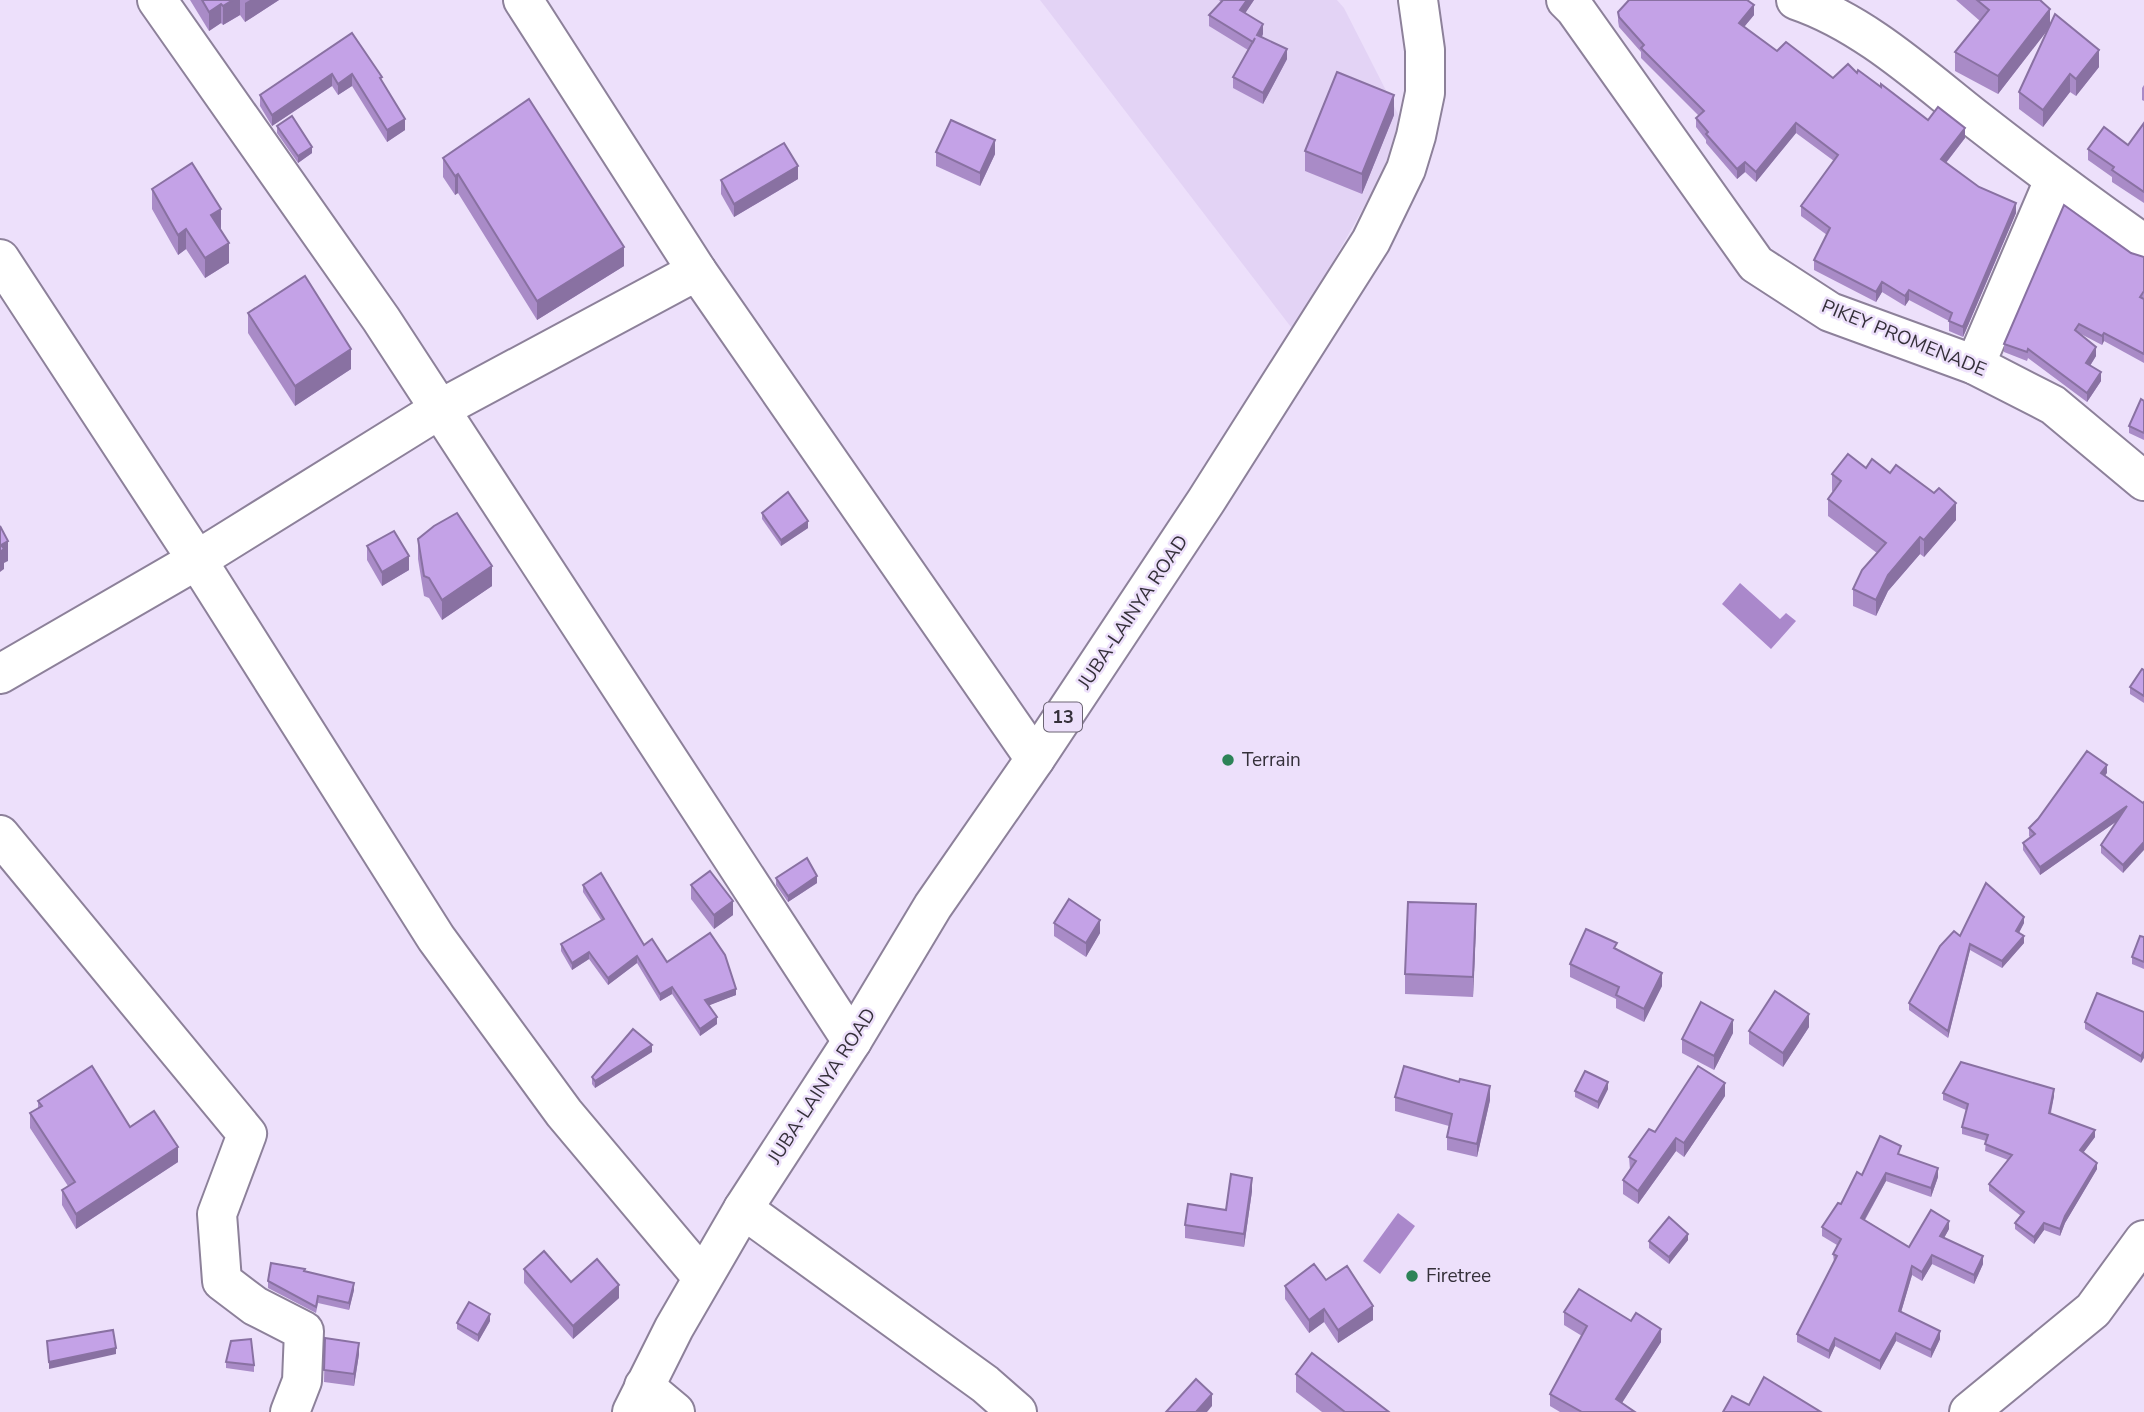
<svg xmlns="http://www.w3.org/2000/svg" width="2144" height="1412" font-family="'Nunito Sans',sans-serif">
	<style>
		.built { fill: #e3d3f5 }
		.water { fill: #aa88cb }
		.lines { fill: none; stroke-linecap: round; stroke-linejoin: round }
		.minor-casing { stroke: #8d819a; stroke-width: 42 }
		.major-casing { stroke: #8d819a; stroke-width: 42 }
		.minor { stroke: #fff; stroke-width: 38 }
		.major { stroke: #fff; stroke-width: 38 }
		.wall { fill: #a98bc7 }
		.shaded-wall { fill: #8971a2 }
		.building { fill: #c4a2e7; stroke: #8971a2; stroke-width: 2 }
		.poi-dot { fill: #2d8357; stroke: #ede0fb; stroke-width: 2.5 }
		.labels { text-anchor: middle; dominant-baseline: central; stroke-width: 5; stroke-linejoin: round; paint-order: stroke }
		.shield { fill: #ede0fb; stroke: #6c6574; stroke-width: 2 }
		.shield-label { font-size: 18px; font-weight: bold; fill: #35303a }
		.street-label { font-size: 19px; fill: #35303a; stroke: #ede0fb }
		.poi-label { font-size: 19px; fill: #35303a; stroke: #ede0fb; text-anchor: start }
	</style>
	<rect width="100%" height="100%" fill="#ede0fb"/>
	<polygon class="built" points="1040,0 1337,0 1344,8 1400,118 1392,151 1374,189 1294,331"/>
	<g class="water">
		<polygon points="1740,583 1780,619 1786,613 1796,621 1771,649 1722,604"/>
		<polygon points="1398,1213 1415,1226 1380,1274 1363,1261"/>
	</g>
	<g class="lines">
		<g class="minor-casing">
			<g id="minor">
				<polyline points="157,0 381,319 852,1041"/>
				<polyline points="523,0 697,271"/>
				<polyline points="1566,0 1575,9 1756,264 1830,312 1975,365 2053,405 2144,481"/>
				<path d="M 1796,0 C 1864,23 1921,76 1977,120 C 2032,163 2087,204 2144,244"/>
				<polyline points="0,259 197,560 436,938 564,1113 702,1277"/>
				<polyline points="1975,365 2054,180"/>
				<polyline points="0,674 197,560 440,409 697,271 1035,759"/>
				<polyline points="0,835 247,1134 217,1214 222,1281 255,1306 304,1331 302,1381 290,1412"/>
				<polyline points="743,1209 985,1384 1017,1412"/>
				<polyline points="644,1386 675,1412"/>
				<polyline points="1969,1412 2093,1310 2144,1240"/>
			</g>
		</g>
		<g class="major-casing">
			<polyline id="major" points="632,1412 674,1328 743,1209 852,1041 933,906 1035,759 1206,501 1371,241 1406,169 1416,136 1425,93 1425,50 1418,0"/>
		</g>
		<use href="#minor" class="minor"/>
		<use href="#major" class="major"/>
	</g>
	<g class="wall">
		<polygon points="190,0 279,0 245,22 240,15 223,25 221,23 209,31"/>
		<polygon points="1219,0 1254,0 1245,13 1263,34 1262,37 1287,59 1263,104 1233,88 1233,77 1248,50 1209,26 1209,15 1221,2"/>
		<polygon points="1956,0 2040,0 2050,25 2099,67 2076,96 2070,92 2043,127 2019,109 2019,92 2048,29 1998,94 1955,71 1955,52 1980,21"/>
		<polygon points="1618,12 1754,15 1744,27 1777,51 1833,78 1857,73 1881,87 1928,120 1965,138 1946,163 2016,213 1963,337 1949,331 1949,321 1909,300 1905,306 1882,292 1876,302 1814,270 1814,260 1827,235 1801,216 1801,206 1834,161 1796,133 1756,182 1745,172 1737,179 1706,143 1706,140 1696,127 1696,118 1699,116 1641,58 1641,52 1619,27 1618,21"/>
		<polygon points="352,33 382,81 405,130 387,142 352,86 338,95 332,86 272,126 260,106 260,95"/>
		<polygon points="2144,85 2144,101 2142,100 2142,88"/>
		<polygon points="1394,115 1362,194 1305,171 1305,151"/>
		<polygon points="2144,123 2144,203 2112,182 2112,177 2088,160 2088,149 2128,145"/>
		<polygon points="277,126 312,153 298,163 277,133"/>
		<polygon points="936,152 995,154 980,186 936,166"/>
		<polygon points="443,158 624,266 537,320 458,193 455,195 443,177"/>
		<polygon points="798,179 734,217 721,194 721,180"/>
		<polygon points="152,189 221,229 220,230 229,263 205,278 186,249 178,255 152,209"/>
		<polygon points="2131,253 2144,257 2144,363 2104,341 2102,345 2079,333 2096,356 2090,366 2101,381 2087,402 2028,358 2027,361 2004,352 2004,344"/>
		<polygon points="248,313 351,369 295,406 248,333"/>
		<polygon points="2144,401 2144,440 2129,433 2129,426"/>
		<polygon points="1866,468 1890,473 1956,520 1924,557 1920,554 1888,591 1876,616 1853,606 1853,589 1877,553 1828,516 1828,499 1833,492 1832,491 1832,474"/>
		<polygon points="762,513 808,528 781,546 762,519"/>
		<polygon points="418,539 492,586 442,620 429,598 424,596 418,559"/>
		<polygon points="367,546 409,570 382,586 367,560"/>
		<polygon points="2144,670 2144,703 2130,694 2130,687"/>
		<polygon points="2107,773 2104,776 2143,803 2123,873 2101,853 2101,845 2117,821 2040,875 2023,850 2023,843 2030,837 2029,836 2029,828"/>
		<polygon points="776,878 817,883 788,902 776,885"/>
		<polygon points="583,885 644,945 667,962 736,995 709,1005 717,1024 700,1036 672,994 660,1001 637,963 608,985 589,959 572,970 561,951 561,944 601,920 583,892"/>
		<polygon points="691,885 733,915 714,929 691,899"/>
		<polygon points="1054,923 1100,933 1086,957 1054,936"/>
		<polygon points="2024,923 2019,933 2024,943 2002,968 1970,950 1948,1038 1909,1010 1909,1003 1960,936"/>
		<polygon points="1476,924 1473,997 1405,994 1405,974"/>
		<polygon points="2144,937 2144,969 2132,964 2132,957"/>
		<polygon points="1617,949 1662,986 1644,1022 1616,1008 1616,999 1570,977 1570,964"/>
		<polygon points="2144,1012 2141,1063 2085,1029 2085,1022"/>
		<polygon points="1809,1027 1783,1067 1749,1044 1749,1031"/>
		<polygon points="1733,1033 1714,1070 1682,1053 1682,1039"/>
		<polygon points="652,1052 595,1088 592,1084 592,1077"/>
		<polygon points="1608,1089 1598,1109 1575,1097 1575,1091"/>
		<polygon points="1943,1093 2054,1096 2051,1113 2095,1137 2083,1153 2097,1169 2065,1223 2060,1236 2044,1230 2034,1244 2015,1229 2015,1223 2021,1216 1989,1191 1989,1184 2008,1160 1985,1151 1986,1141 1962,1134 1962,1127 1966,1110 1943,1100"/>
		<polygon points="1725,1096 1684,1157 1676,1151 1638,1204 1623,1194 1623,1180 1630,1170 1629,1157 1655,1132"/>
		<polygon points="1395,1097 1490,1100 1477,1157 1447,1150 1447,1137 1449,1126 1395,1111"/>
		<polygon points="38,1101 130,1127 178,1162 76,1229 62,1205 62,1190 68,1186 30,1128 30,1113 38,1108"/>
		<polygon points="1901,1155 1938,1177 1931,1197 1886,1181 1865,1220 1909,1247 1949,1229 1944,1238 1983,1264 1974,1284 1932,1264 1922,1281 1912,1275 1901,1312 1940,1339 1931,1358 1896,1341 1880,1370 1835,1346 1829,1359 1797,1342 1797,1334 1834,1262 1833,1254 1837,1245 1822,1236 1822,1227 1862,1175"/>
		<polygon points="1252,1191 1244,1247 1185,1238 1185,1225 1226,1210"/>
		<polygon points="1688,1240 1669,1264 1649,1248 1649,1241"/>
		<polygon points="524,1269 619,1298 573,1339 524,1283"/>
		<polygon points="305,1271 354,1290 349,1310 318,1303 316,1313 268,1288 268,1281"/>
		<polygon points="1326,1280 1373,1320 1338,1343 1324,1322 1309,1333 1285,1299 1285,1286"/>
		<polygon points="1564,1312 1661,1342 1622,1403 1635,1412 1560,1412 1550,1406 1550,1394 1582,1336 1564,1325"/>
		<polygon points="490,1321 478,1342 457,1329 457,1323"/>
		<polygon points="325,1338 359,1354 354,1386 324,1382"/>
		<polygon points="226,1362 254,1365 254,1372 226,1368"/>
		<polygon points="1296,1374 1389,1412 1322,1412 1296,1392"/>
	</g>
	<g class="shaded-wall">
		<polygon points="233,0 240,0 240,15 223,25 223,6"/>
		<polygon points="250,0 279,0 245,22 245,3"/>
		<polygon points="1247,0 1254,0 1240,21 1240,10"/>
		<polygon points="221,4 221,23 209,31 209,12"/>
		<polygon points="1754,5 1754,15 1739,33 1739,23"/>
		<polygon points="2050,9 2050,27 1998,94 1998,76"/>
		<polygon points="1263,24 1263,34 1257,45 1257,35"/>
		<polygon points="1287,49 1287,59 1263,104 1263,93"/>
		<polygon points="2099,50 2099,67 2076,96 2076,79"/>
		<polygon points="332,74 332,86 272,126 272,115"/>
		<polygon points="352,74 352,86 338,95 338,84"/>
		<polygon points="2070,74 2070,92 2043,127 2043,110"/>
		<polygon points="1394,95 1394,115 1362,194 1362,174"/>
		<polygon points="405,119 405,130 387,142 387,130"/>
		<polygon points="1796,123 1796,133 1756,182 1756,172"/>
		<polygon points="1965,128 1965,138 1941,169 1941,159"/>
		<polygon points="995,140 995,154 980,186 980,173"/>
		<polygon points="312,147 312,153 298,163 298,156"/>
		<polygon points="1745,162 1745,172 1737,179 1737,169"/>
		<polygon points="798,166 798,179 734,217 734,204"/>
		<polygon points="458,174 458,193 455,195 455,176"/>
		<polygon points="2016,203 2016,213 1963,337 1963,327"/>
		<polygon points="221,209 221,229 211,235 211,215"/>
		<polygon points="186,229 186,249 178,255 178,235"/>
		<polygon points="229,243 229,263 205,278 205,258"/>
		<polygon points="624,247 624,266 537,320 537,301"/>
		<polygon points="1882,282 1882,292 1876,302 1876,292"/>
		<polygon points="1909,290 1909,300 1905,306 1905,296"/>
		<polygon points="2104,333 2104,341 2102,345 2102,336"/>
		<polygon points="2096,347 2096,356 2086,372 2086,363"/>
		<polygon points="351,349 351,369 295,406 295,386"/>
		<polygon points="2101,372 2101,381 2087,402 2087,393"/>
		<polygon points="1956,503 1956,520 1924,557 1924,540"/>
		<polygon points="808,521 808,528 781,546 781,540"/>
		<polygon points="1920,537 1920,554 1888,591 1876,616 1876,600 1888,575"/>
		<polygon points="8,541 8,561 4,563 4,569 0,572 0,552 1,545"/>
		<polygon points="409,556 409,570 382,586 382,572"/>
		<polygon points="492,566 492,586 442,620 442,600"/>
		<polygon points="2107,765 2107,773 2101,781 2101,773"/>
		<polygon points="2127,806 2127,814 2040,875 2040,867"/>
		<polygon points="2144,842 2144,850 2123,873 2123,865"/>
		<polygon points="817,876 817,883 788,902 788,896"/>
		<polygon points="733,901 733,915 714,929 714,915"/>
		<polygon points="1476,904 1476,924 1473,997 1473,977"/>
		<polygon points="2024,917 2024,923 2016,938 2016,931"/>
		<polygon points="1100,920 1100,933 1086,957 1086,943"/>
		<polygon points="2024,936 2024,943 2002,968 2002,961"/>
		<polygon points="1970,944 1970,950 1948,1038 1948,1031"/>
		<polygon points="589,952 589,959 572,970 572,963"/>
		<polygon points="637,956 637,963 608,985 608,978"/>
		<polygon points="1662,973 1662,986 1644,1022 1644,1009"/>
		<polygon points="672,987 672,994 660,1001 660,994"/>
		<polygon points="736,989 736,995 705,1007 705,1000"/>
		<polygon points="1809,1014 1809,1027 1783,1067 1783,1053"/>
		<polygon points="717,1017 717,1024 700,1036 700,1029"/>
		<polygon points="1733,1020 1733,1033 1714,1070 1714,1056"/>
		<polygon points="652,1045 652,1052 595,1088 595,1081"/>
		<polygon points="2144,1051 2144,1058 2141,1063 2141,1056"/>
		<polygon points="1608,1082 1608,1089 1598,1109 1598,1102"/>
		<polygon points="1725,1083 1725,1096 1684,1157 1684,1143"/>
		<polygon points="1490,1086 1490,1100 1477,1157 1477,1144"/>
		<polygon points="2054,1089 2054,1096 2049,1119 2049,1113"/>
		<polygon points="2095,1130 2095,1137 2080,1157 2080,1150"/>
		<polygon points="1676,1138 1676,1151 1638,1204 1638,1191"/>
		<polygon points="178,1147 178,1162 76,1229 76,1214"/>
		<polygon points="2097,1163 2097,1169 2065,1223 2060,1236 2060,1229 2065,1216"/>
		<polygon points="1938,1168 1938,1177 1931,1197 1931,1188"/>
		<polygon points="1886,1173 1886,1181 1861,1226 1861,1218"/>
		<polygon points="1252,1178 1252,1191 1244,1247 1244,1234"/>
		<polygon points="1949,1221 1949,1229 1940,1245 1940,1236"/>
		<polygon points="2044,1223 2044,1230 2034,1244 2034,1237"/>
		<polygon points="1688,1234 1688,1240 1669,1264 1669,1257"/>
		<polygon points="1932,1255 1932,1264 1922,1281 1922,1272"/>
		<polygon points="1983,1256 1983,1264 1974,1284 1974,1275"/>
		<polygon points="1912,1266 1912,1275 1899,1319 1899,1311"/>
		<polygon points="354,1283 354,1290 349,1310 349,1303"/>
		<polygon points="619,1285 619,1298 573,1339 573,1326"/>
		<polygon points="1373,1306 1373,1320 1338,1343 1338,1330"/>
		<polygon points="1324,1309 1324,1322 1309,1333 1309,1320"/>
		<polygon points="490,1314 490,1321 478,1342 478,1335"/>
		<polygon points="1661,1329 1661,1342 1616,1412 1616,1399"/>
		<polygon points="1940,1331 1940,1339 1931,1358 1931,1350"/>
		<polygon points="1896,1333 1896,1341 1880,1370 1880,1361"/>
		<polygon points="1835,1338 1835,1346 1829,1359 1829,1351"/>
		<polygon points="359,1343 359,1354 354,1386 354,1374"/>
		<polygon points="116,1348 116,1354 49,1369 49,1362"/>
		<polygon points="1212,1394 1212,1406 1207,1412 1196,1412"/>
	</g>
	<g class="building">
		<polygon points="202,0 233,0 223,6 221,4 209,12"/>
		<polygon points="1223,0 1247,0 1240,10 1263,24 1257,35 1287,49 1263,93 1233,77 1255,38 1253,42 1209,15"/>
		<polygon points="1629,0 1747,0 1754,5 1739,23 1777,51 1786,42 1833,78 1848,64 1857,73 1858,70 1881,87 1881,84 1928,120 1938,107 1965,128 1941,159 1979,187 2016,203 1963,327 1949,321 1952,313 1909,290 1905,296 1882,282 1876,292 1814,260 1830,228 1801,206 1838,155 1796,123 1756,172 1745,162 1737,169 1706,134 1708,132 1696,118 1704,111 1641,48 1644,45 1619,17 1618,12"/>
		<polygon points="1977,0 2040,0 2050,9 1998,76 1955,52 1989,10"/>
		<polygon points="2055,14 2099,50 2076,79 2070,74 2043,110 2019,92"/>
		<polygon points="352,33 382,77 380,78 405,119 387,130 352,74 338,84 332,74 272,115 260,95"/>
		<polygon points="1337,72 1394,95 1362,174 1305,151"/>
		<polygon points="529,99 624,247 537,301 458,174 455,176 443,158"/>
		<polygon points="292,116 312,147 298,156 277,126"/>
		<polygon points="951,120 995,140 980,173 936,152"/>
		<polygon points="2144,123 2144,192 2112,170 2114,167 2088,149 2104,127 2128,145"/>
		<polygon points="784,143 798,166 734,204 721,180"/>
		<polygon points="192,163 221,209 211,215 229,243 205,258 186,229 178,235 152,189"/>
		<polygon points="2064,205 2131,253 2144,257 2144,291 2140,297 2144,299 2144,354 2104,333 2102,336 2079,324 2075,330 2096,347 2086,363 2101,372 2087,393 2028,349 2027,352 2004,344"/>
		<polygon points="305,276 351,349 295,386 248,313"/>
		<polygon points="2141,399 2144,401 2144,433 2129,426"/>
		<polygon points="1848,454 1866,468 1872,459 1890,473 1896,465 1934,493 1939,488 1956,503 1924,540 1920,537 1888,575 1876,600 1853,589 1862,570 1886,543 1828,499 1841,481 1832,474"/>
		<polygon points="788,492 808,521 781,540 762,513"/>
		<polygon points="457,513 492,566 442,600 429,578 424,576 418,539 434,526"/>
		<polygon points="0,526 8,541 1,545 4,549 0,552"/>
		<polygon points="394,531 409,556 382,572 367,546"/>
		<polygon points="2142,669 2144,670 2144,696 2130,687"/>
		<polygon points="2087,751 2107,765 2101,773 2143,803 2144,802 2144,842 2123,865 2101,845 2127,806 2040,867 2023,843 2035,834 2029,828 2038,819"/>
		<polygon points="807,858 817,876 788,896 776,878"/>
		<polygon points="710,871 733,901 714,915 691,885"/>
		<polygon points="601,873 644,945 652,939 667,962 710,933 725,955 736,989 705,1000 717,1017 700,1029 672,987 660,994 637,956 608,978 589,952 572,963 561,944 604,919 583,885"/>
		<polygon points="1986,883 2024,917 2016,931 2024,936 2002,961 1970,944 1948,1031 1909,1003 1940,946 1954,931 1960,936"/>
		<polygon points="1069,899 1100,920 1086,943 1054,923"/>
		<polygon points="1408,902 1476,904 1473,977 1405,974"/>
		<polygon points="1586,929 1617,943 1614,948 1662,973 1644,1009 1616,995 1619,987 1570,964"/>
		<polygon points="2140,936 2144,937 2144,962 2132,957"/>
		<polygon points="1775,991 1809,1014 1783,1053 1749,1031"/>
		<polygon points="2097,993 2144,1012 2144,1051 2141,1056 2085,1022"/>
		<polygon points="1701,1002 1733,1020 1714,1056 1682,1039"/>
		<polygon points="633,1029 652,1045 595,1081 592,1077"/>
		<polygon points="1961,1062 2054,1089 2049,1113 2095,1130 2080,1150 2097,1163 2065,1216 2060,1229 2044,1223 2034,1237 2015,1223 2024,1212 1989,1184 2012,1155 1985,1144 1988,1135 1962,1127 1968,1104 1943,1093"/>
		<polygon points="92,1066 130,1127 154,1111 178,1147 76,1214 62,1190 75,1182 30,1113 42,1106 38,1101"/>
		<polygon points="1404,1066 1459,1082 1460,1079 1490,1086 1477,1144 1447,1137 1452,1114 1395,1097"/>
		<polygon points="1698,1066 1725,1083 1684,1143 1676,1138 1638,1191 1623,1180 1636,1161 1629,1157 1649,1129 1655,1132"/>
		<polygon points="1585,1071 1608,1082 1598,1102 1575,1091"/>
		<polygon points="1880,1136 1901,1146 1898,1154 1938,1168 1931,1188 1886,1173 1861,1218 1909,1247 1931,1210 1949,1221 1940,1236 1983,1256 1974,1275 1932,1255 1922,1272 1912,1266 1899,1311 1940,1331 1931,1350 1896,1333 1880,1361 1835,1338 1829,1351 1797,1334 1837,1256 1833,1254 1841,1239 1822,1227 1838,1203 1841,1204 1857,1172 1862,1175"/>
		<polygon points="1231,1174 1252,1178 1244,1234 1185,1225 1188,1204 1226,1210"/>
		<polygon points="1669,1217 1688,1234 1669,1257 1649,1241"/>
		<polygon points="544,1251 571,1282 597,1259 619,1285 573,1326 524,1269"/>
		<polygon points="271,1263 305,1269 304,1271 354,1283 349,1303 318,1296 316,1307 268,1281"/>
		<polygon points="1314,1264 1326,1280 1347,1266 1373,1306 1338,1330 1324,1309 1309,1320 1285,1286"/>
		<polygon points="1579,1289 1631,1321 1636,1313 1661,1329 1616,1399 1635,1412 1582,1412 1550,1394 1587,1326 1564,1312"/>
		<polygon points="469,1302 490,1314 478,1335 457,1323"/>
		<polygon points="113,1330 116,1348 49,1362 47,1341"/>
		<polygon points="325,1338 359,1343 354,1374 324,1370"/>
		<polygon points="251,1339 254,1365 226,1362 231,1341"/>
		<polygon points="1312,1353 1389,1412 1345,1412 1296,1374"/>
		<polygon points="1764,1377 1821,1412 1723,1412 1732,1396 1749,1405"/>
		<polygon points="1196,1379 1212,1394 1196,1412 1166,1412"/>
	</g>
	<g class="poi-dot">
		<circle cx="1228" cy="760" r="7"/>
		<circle cx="1412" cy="1276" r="7"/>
	</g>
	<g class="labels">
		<rect class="shield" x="1044" y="702.5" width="38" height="29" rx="5"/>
		<g class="shield-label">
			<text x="1063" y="717">13</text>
		</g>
		<g class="street-label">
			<text transform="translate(1904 338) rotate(22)">PIKEY PROMENADE</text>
			<text transform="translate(1133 612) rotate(-56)">JUBA-LAINYA ROAD</text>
			<text transform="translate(822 1086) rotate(-57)">JUBA-LAINYA ROAD</text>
		</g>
		<g class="poi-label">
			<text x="1242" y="760">Terrain</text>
			<text x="1426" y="1276">Firetree</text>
		</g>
	</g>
</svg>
